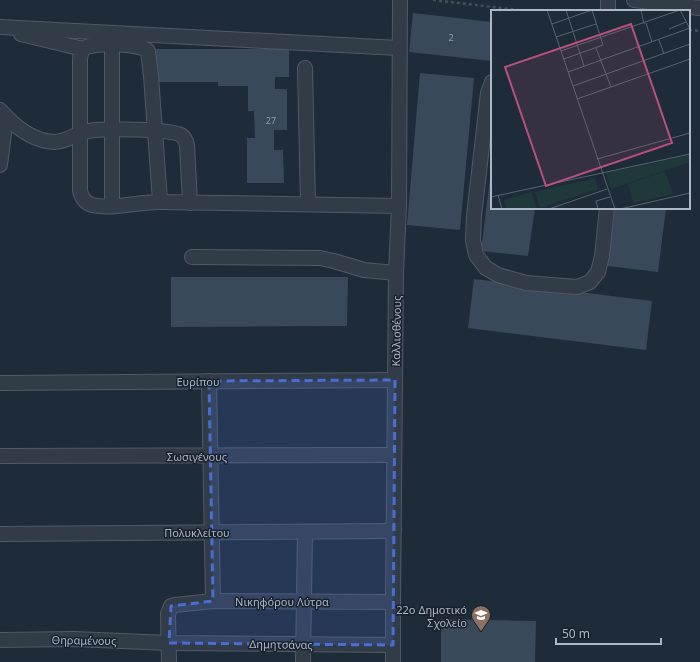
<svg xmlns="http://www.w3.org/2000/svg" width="700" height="662" font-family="'Noto Sans',sans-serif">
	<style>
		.building { fill: #3a4959 }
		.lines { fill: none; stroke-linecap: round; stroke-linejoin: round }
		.minor-casing { stroke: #4f5a67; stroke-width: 16 }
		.path { stroke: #3e5557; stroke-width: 2.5; stroke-dasharray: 3 3; stroke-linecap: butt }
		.minor { stroke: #323c49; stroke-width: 14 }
		.marked { fill: #486ed3; fill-opacity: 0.2; stroke: #486ed3; stroke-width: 3; stroke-dasharray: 8 5; stroke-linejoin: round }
		.labels { text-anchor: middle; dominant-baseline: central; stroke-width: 3; stroke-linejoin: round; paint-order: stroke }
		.number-label { font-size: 9px; fill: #909cab }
		.street-label { font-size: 11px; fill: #acb7c6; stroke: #18212d }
		.poi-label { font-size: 11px; fill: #acb7c6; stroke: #18212d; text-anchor: end }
		.inset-road { fill: none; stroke: #576371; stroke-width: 1 }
		.view { fill: #ba5080; fill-opacity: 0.15; stroke: #ba5080; stroke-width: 2 }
		.inset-edge { fill: none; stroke: #acb7c6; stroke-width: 2 }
	</style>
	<rect width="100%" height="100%" fill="#1e2b38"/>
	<g class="building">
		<polygon points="413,13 492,22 492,61 409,52"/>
		<polygon points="154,49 289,49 289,77 275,77 275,89 287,89 287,130 274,130 274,150 283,150 284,183 247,183 247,138 255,138 254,111 248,111 248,86 218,86 218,82 155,82"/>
		<polygon points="420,73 474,78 460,230 407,225"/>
		<polygon points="491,170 492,208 535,208 528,256 481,251"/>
		<polygon points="615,208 666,208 658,272 608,266"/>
		<polygon points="171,277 348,277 347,326 171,327"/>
		<polygon points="474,279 652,301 646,350 468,328"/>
		<polygon points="441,619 536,621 535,662 441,662"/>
	</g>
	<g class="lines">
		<g class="minor-casing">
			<g id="minor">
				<polyline points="634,0 700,8"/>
				<polyline points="608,11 608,0"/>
				<polyline points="0,27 399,48"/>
				<polyline points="21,34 83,49"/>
				<polyline points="112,44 112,206"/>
				<polyline points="305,68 308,204"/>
				<polyline points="492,82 488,93 474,216 473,240 476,255 486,268 498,275 526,283 577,287 590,282 598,272 602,256 607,208"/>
				<path d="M 0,110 C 14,126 32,141 54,142 C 67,142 76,133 89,131 C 101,128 171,129 181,135 C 184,137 186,141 187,145 L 190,203"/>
				<polyline points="0,165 6,117"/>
				<path d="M 160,201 L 151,76 L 148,51 C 140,43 94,42 85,48 C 81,50 81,54 80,59 L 80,190 C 81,197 85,203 92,205 C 115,210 140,201 162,202 C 241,203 320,204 399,206"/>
				<polyline points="192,257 320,258 334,261 364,270 396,273"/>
				<polyline points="209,381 213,601"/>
				<polyline points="0,383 395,380"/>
				<polyline points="0,456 394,455"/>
				<polyline points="0,534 394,531"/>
				<polyline points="0,640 74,639 169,643 393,645"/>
				<polyline points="169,662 168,614 171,606 175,605 213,601 393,602"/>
				<polyline points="303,662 305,532"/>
				<polyline points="393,662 393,602 396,273 399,206 400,0"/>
			</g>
		</g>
		<g class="path">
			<polyline points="433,0 527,11"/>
			<polyline points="689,30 700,31"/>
		</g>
		<use href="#minor" class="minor"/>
	</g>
	<path class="marked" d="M 395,380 L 393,645 L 169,643 L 171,606 L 213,601 L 209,381 Z"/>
	<defs>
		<g id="school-pin" transform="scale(1)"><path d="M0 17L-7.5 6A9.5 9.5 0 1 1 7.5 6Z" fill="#8d6e63" stroke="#18212d"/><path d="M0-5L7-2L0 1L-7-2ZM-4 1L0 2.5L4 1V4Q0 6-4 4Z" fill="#fff"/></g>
	</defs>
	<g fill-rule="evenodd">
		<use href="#school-pin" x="481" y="615"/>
	</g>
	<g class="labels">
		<g class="number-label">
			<text x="451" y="37">2</text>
			<text x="271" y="120">27</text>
		</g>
		<g class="street-label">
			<text transform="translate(396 331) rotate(-89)">Καλλισθένους</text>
			<text x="198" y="381">Ευρίπου</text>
			<text x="197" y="456">Σωσιγένους</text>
			<text x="197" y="532">Πολυκλείτου</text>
			<text x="282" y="601">Νικηφόρου Λύτρα</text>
			<text transform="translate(84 640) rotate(1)">Θηραμένους</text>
			<text transform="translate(281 644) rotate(1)">Δημητσάνας</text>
		</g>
		<g class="poi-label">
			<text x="467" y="609">22ο Δημοτικό<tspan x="467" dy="13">Σχολείο</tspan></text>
		</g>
	</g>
	<g transform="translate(491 10)">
		<rect width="199" height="199" fill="#1e2b38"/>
		<path d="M 199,145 L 199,152 L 120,179 L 115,163 ZM 174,161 L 182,184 L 142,193 L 137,174 ZM 104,168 L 107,179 L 49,198 L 44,182 ZM 40,182 L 46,199 L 16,199 L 13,190 Z" fill="#203839"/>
		<path class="inset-road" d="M 56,0 L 124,199M 75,0 L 93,56M 150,0 L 153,14M 189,0 L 199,19M 155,13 L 161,32M 61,14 L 101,0M 178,19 L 195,12M 65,27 L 105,14M 168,30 L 173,44M 105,38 L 120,77M 70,41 L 189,0M 73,49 L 112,35 L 101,0M 77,62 L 199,18M 82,76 L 199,34M 86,89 L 199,49M 106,149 L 199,123M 7,185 L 11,199M 0,187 L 199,144M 58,199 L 116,179M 107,199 L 105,191 L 119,187M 129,199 L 199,183"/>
		<path class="view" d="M 140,14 L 181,133 L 55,176 L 14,57 Z"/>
		<rect width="199" height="199" class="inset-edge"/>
	</g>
	<path d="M556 638v6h105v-6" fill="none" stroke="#acb7c6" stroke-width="2"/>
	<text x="562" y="638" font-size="12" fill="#acb7c6" stroke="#18212d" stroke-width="3" paint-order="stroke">50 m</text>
</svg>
